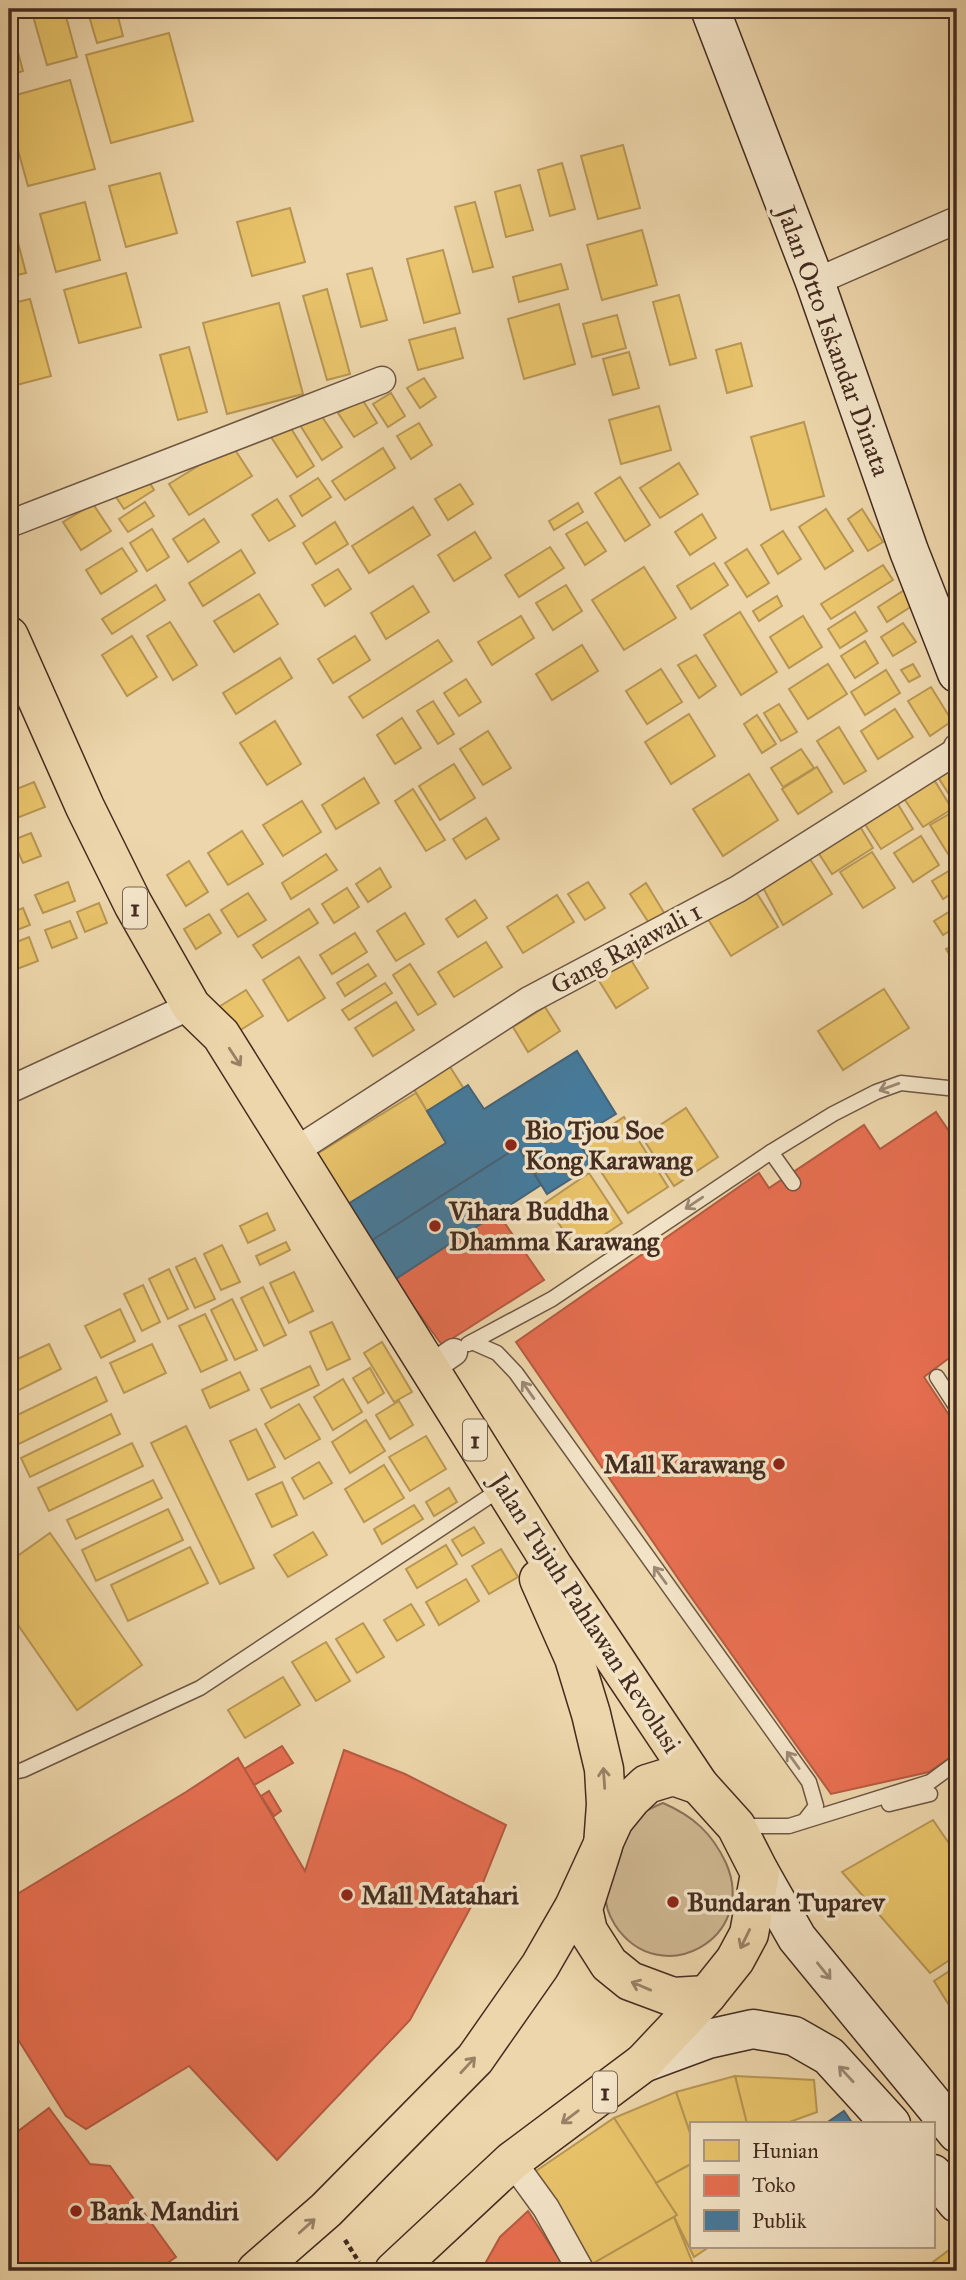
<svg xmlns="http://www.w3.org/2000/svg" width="966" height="2280" font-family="'IM FELL Great Primer',serif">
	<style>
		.green { fill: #d0b993; stroke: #8a725a; stroke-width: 2 }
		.homes { fill: #e9c46a; stroke: #b89654; stroke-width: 2 }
		.shops { fill: #e76f51; stroke: #b65b42; stroke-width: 2 }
		.public { fill: #457b9d; stroke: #456378; stroke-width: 2 }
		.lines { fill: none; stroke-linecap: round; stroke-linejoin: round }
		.lane-casing { stroke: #6e5643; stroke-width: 17 }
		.street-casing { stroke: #6e5643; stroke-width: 29 }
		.secondary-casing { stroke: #442c20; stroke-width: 41 }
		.primary-casing { stroke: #442c20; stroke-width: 41 }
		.path { stroke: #442c20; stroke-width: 4.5; stroke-dasharray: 5 3.5; stroke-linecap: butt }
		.lane { stroke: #f3e4c8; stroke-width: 14 }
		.street { stroke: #f3e4c8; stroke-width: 26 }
		.secondary { stroke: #f3e4c8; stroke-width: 38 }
		.primary { stroke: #edd6ab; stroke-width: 38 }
		.oneway { stroke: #988166 }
		.oneway2 { stroke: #9c8874 }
		.poi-dot { fill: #8f2418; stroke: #f3e4c8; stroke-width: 2.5 }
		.labels { text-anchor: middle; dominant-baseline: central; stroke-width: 7; stroke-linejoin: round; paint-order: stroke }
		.shield { fill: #f3e4c8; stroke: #786352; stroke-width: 2 }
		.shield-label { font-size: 24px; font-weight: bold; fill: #442c20 }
		.street-label { font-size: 26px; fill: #442c20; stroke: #f3e4c8 }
		.poi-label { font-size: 26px; font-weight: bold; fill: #442c20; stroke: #f3e4c8; text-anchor: start }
	</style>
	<rect width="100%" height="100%" fill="#edd6ab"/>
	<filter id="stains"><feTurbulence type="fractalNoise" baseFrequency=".00286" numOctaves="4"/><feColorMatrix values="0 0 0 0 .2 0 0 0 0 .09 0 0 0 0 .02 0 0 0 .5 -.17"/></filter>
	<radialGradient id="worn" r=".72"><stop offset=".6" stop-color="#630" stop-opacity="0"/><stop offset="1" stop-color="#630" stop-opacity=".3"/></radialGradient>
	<path class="green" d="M 663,1803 C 693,1816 712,1833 726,1863 C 759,1938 660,1993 615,1925 C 610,1917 605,1905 606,1895 C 607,1887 610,1878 612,1869 C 614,1859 615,1842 620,1833 C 629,1819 648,1809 663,1803 Z"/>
	<g class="homes">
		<polygon points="31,9 64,9 77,57 47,65"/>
		<polygon points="87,9 116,9 123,36 97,43"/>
		<polygon points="140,9 163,9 142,14"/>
		<polygon points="9,19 23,71 9,75"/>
		<polygon points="169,33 193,121 111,143 86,55"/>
		<polygon points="70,80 95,169 28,186 9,118 9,97"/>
		<polygon points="623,145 640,208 598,219 581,156"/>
		<polygon points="562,163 575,209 550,216 538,170"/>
		<polygon points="160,173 177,233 126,247 109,186"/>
		<polygon points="520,185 533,230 506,237 495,192"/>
		<polygon points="85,202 100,260 56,272 40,214"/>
		<polygon points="475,202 493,267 473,272 455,207"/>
		<polygon points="290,208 305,262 252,276 237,222"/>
		<polygon points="12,220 26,273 9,277 9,221"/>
		<polygon points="642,230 657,285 602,300 587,245"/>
		<polygon points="443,250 460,313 424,323 407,259"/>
		<polygon points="561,264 568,289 519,302 513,277"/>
		<polygon points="372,268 387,320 361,327 347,274"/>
		<polygon points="126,273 141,327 79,343 64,290"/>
		<polygon points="327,289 350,374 327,380 303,296"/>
		<polygon points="679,295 696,358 670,365 653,302"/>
		<polygon points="30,299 51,376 9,387 9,304"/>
		<polygon points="279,303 303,394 227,414 203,323"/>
		<polygon points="559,304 575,364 524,379 508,319"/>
		<polygon points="617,315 626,348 592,357 583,324"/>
		<polygon points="455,328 463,358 418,370 409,340"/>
		<polygon points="741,343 752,386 727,393 716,350"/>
		<polygon points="189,347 207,412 178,420 160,355"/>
		<polygon points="629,352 639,388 613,395 603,359"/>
		<polygon points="424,378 436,397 420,408 407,388"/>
		<polygon points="391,393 405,416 388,427 373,404"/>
		<polygon points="362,399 377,423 354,437 338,413"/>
		<polygon points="659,406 671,450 621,464 609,420"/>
		<polygon points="319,412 342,447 322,460 300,425"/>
		<polygon points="804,422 824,496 771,510 751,437"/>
		<polygon points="419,423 432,445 411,459 397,436"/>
		<polygon points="289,425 314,466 297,477 271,437"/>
		<polygon points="232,445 252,476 189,515 169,484"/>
		<polygon points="383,448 395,468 345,500 332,481"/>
		<polygon points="679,463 698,494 660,518 640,488"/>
		<polygon points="145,475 154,490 124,509 114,494"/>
		<polygon points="620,477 650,525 625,541 595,493"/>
		<polygon points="318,478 331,497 302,516 290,496"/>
		<polygon points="460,484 473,504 448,520 435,499"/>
		<polygon points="277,499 295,526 269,541 252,515"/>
		<polygon points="145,502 154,516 128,532 119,519"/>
		<polygon points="578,503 583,512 554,530 549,521"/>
		<polygon points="93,504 111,531 81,550 63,522"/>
		<polygon points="413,507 430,535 369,573 352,546"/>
		<polygon points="826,509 853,551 825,569 799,527"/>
		<polygon points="862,509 883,542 868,551 848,519"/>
		<polygon points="702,514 716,538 690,555 675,532"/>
		<polygon points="204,519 219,542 188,562 173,539"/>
		<polygon points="335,522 348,544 316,564 303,543"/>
		<polygon points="587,522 606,551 585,565 566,534"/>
		<polygon points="152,529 169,557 147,571 130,543"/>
		<polygon points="783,531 801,559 778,574 761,545"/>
		<polygon points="475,532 491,558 454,581 438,555"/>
		<polygon points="550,547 564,568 519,597 505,575"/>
		<polygon points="122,548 137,571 101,594 86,570"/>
		<polygon points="747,549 769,583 747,597 725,563"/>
		<polygon points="241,550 255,573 203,606 189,583"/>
		<polygon points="714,563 728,585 691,609 677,586"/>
		<polygon points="883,565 893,580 831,619 821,604"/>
		<polygon points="644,567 676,618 624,650 592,600"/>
		<polygon points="338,569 351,589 325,606 312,585"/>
		<polygon points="156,585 165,600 112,634 102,619"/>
		<polygon points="566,585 582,611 553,630 536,603"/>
		<polygon points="413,586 429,612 386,639 371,613"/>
		<polygon points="906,589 915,604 887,622 878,607"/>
		<polygon points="259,594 278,624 234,652 214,621"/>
		<polygon points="777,596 782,606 759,621 753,611"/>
		<polygon points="740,612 777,672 741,695 704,635"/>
		<polygon points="855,612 867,631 840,648 828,629"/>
		<polygon points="521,616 534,638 492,665 478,642"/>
		<polygon points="803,616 822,647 789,668 770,637"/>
		<polygon points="170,622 197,665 173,680 147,636"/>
		<polygon points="903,623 916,642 893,656 881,637"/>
		<polygon points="132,636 157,677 127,696 102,655"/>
		<polygon points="355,636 370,660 333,683 318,659"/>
		<polygon points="438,640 452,661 363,718 349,697"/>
		<polygon points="865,641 878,663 855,678 841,656"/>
		<polygon points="582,645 598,671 552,700 536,674"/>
		<polygon points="696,655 716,686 699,698 678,665"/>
		<polygon points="280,658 292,678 236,714 223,693"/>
		<polygon points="828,664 847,694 808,719 789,689"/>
		<polygon points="913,664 920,676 909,682 901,670"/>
		<polygon points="661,669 682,702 647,724 626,691"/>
		<polygon points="886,670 900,693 865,715 851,692"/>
		<polygon points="466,679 481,702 459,716 444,693"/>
		<polygon points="931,687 952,721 930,736 908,701"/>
		<polygon points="433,701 454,734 438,744 417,711"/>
		<polygon points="779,704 797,732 781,741 764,713"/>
		<polygon points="895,709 913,737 878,759 861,731"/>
		<polygon points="689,714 715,756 671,784 645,742"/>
		<polygon points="757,715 776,744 762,753 744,724"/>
		<polygon points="402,718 421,748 395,764 377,735"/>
		<polygon points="275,721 301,764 267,785 240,743"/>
		<polygon points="839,727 866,771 844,784 817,741"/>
		<polygon points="488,731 511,768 483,785 460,749"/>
		<polygon points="801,749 814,768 783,787 771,768"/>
		<polygon points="454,764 475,798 440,820 419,786"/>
		<polygon points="957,766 957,807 938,777"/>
		<polygon points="817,767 832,792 798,814 782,789"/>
		<polygon points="749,774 778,820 723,856 693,809"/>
		<polygon points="364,778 379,803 336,829 322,805"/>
		<polygon points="933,778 952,809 923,827 903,797"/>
		<polygon points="34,782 45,807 17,818 9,792"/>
		<polygon points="413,789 445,840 426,851 395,801"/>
		<polygon points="302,801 321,832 283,856 263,825"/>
		<polygon points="896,801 913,829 881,849 863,821"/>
		<polygon points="951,813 957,822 957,849 948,854 930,825"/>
		<polygon points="486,818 499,839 466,859 453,839"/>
		<polygon points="856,820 873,848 832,874 814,846"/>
		<polygon points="242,831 263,864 228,885 208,853"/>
		<polygon points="31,833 41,856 23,863 13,840"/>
		<polygon points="921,836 939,865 913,882 894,853"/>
		<polygon points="805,851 832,894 783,925 761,884"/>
		<polygon points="872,852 895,888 863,908 840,872"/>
		<polygon points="326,854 337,870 291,899 282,883"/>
		<polygon points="189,861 208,892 186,906 167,875"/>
		<polygon points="957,866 957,890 943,899 932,881"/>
		<polygon points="380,868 391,887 368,902 356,884"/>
		<polygon points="68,882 75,901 43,913 35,895"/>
		<polygon points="588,882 605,908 585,920 568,894"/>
		<polygon points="646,883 666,916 651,926 630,894"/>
		<polygon points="753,887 778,927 731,956 706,916"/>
		<polygon points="347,888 359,907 334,923 322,904"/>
		<polygon points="248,893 266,920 238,937 221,910"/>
		<polygon points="557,895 574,922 523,953 507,927"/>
		<polygon points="475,900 487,918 458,937 446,919"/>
		<polygon points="99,903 107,923 85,932 77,912"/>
		<polygon points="957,907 957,926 943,935 934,921"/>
		<polygon points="23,908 30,925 9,933 9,914"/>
		<polygon points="309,909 318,923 262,958 253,945"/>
		<polygon points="405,913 424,944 396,961 377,931"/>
		<polygon points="209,914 221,933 196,949 184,929"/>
		<polygon points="70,921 77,938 52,948 45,930"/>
		<polygon points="355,933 367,952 332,974 320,955"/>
		<polygon points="29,937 38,961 9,972 9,945"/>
		<polygon points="486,942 502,967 454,997 438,972"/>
		<polygon points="957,943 957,966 946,949"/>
		<polygon points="628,955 648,988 616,1008 596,976"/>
		<polygon points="299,957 325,998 288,1021 263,980"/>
		<polygon points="368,964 376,976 345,996 337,983"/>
		<polygon points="410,964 436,1004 418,1015 393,975"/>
		<polygon points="385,983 392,993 349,1020 342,1010"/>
		<polygon points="884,989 909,1028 843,1070 818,1031"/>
		<polygon points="246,990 263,1016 234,1034 217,1008"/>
		<polygon points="396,1002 414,1030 373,1056 355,1028"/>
		<polygon points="545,1007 560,1031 528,1052 513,1027"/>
		<polygon points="447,1062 464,1089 427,1111 411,1084"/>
		<polygon points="416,1093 446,1143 348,1204 317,1154"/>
		<polygon points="686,1108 718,1157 674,1186 642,1137"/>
		<polygon points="624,1117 668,1187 628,1213 583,1144"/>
		<polygon points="589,1173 622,1223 578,1252 545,1203"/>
		<polygon points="267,1213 275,1230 248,1243 240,1226"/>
		<polygon points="286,1242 290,1250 260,1265 256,1256"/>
		<polygon points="222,1245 240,1282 221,1290 204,1254"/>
		<polygon points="195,1258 215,1299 195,1308 176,1267"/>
		<polygon points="169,1269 188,1309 168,1319 149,1279"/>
		<polygon points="294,1272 313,1311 289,1323 270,1283"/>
		<polygon points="143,1285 160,1322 142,1331 124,1294"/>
		<polygon points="263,1287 286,1335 264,1346 241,1298"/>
		<polygon points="232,1299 257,1350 235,1360 211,1310"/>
		<polygon points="120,1309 135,1341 101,1358 85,1326"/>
		<polygon points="205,1314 227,1360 201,1372 179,1326"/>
		<polygon points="332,1322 350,1359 327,1370 310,1332"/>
		<polygon points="382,1342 412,1392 394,1402 364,1353"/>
		<polygon points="49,1344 61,1369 9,1395 9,1363"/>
		<polygon points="152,1344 166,1373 124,1393 110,1363"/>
		<polygon points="310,1366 319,1385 271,1408 261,1389"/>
		<polygon points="370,1368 384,1393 368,1403 353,1378"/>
		<polygon points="240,1372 249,1390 210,1408 202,1390"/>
		<polygon points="96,1377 107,1401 19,1444 9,1419"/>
		<polygon points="343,1379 362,1412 333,1430 314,1397"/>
		<polygon points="399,1401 413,1425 390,1439 376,1415"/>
		<polygon points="299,1404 320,1439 285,1459 265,1424"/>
		<polygon points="111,1414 120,1434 30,1477 21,1458"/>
		<polygon points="366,1420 385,1451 350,1473 332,1442"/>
		<polygon points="186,1426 254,1568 220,1584 151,1443"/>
		<polygon points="256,1429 275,1467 248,1480 230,1441"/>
		<polygon points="426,1436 446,1469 410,1491 389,1457"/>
		<polygon points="132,1443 143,1466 49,1511 38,1488"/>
		<polygon points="319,1462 332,1483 304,1499 292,1478"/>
		<polygon points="384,1465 404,1498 364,1522 345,1489"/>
		<polygon points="153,1480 162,1498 76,1539 67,1520"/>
		<polygon points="282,1482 297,1515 272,1527 256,1494"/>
		<polygon points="449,1488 457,1502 434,1516 426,1502"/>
		<polygon points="414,1505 423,1519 382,1544 374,1529"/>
		<polygon points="168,1509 183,1540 96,1581 82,1550"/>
		<polygon points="474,1527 484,1543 462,1556 452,1540"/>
		<polygon points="313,1532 327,1555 288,1577 274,1555"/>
		<polygon points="50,1533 142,1665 77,1710 9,1612 9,1562"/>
		<polygon points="446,1545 457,1564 417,1588 406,1569"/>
		<polygon points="190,1547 208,1583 128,1621 111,1585"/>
		<polygon points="501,1549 518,1577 489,1594 472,1566"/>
		<polygon points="466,1579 479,1601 439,1625 426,1602"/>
		<polygon points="411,1604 424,1625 397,1641 384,1620"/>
		<polygon points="363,1623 384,1657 357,1673 336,1639"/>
		<polygon points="326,1642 350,1681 316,1701 292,1662"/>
		<polygon points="283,1677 300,1705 245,1738 228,1710"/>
		<polygon points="933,1820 957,1855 957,1955 930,1973 842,1872"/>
		<polygon points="957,1966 957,2018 934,1981"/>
		<polygon points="735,2076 814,2080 817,2112 784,2124 747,2124"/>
		<polygon points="735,2076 747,2124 691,2124 691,2136 676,2092"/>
		<polygon points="676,2092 691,2136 691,2164 656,2183 614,2118"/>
		<polygon points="614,2118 677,2215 587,2267 530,2175"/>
		<polygon points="691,2164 691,2247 709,2247 694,2257 674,2217 677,2215 656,2183"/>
		<polygon points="674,2217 696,2271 589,2271 587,2267"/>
		<polygon points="957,2244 957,2271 921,2271"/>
	</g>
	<g class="shops">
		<polygon points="936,1112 951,1134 957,1130 957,1352 924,1377 957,1427 957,1753 929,1772 831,1794 686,1590 516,1342 759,1173 769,1188 864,1125 880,1149"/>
		<polygon points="497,1212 544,1280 442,1345 394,1280"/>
		<polygon points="957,1375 957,1406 943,1385"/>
		<polygon points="282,1746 293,1763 254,1785 244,1769"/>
		<polygon points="344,1750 405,1774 506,1825 480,1890 410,2020 277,2160 189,2066 86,2129 66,2116 9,2025 9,1899 186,1792 238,1758 305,1871"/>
		<polygon points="269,1791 281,1811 274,1816 261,1796"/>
		<polygon points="49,2108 90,2164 110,2166 176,2257 156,2271 32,2271 29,2267 23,2271 12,2271 9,2267 9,2138"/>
		<polygon points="528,2211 567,2271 481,2271 500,2237"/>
	</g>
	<g class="public">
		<polygon points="577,1051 616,1114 576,1138 593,1165 547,1194 518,1147 371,1241 348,1204 446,1143 427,1111 468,1085 484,1109"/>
		<polygon points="518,1147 541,1185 394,1280 371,1241"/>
		<polygon points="844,2111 853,2124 825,2124"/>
	</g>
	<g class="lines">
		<g class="lane-casing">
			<g id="lane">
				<polyline points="771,1152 793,1183"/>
				<polyline points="472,1342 497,1353 516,1373 809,1782 816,1806 806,1819"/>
				<polyline points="468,1344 552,1299 771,1152 833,1114 876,1092 901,1083 957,1089"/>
				<polyline points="937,1377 957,1408"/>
				<polyline points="9,1773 23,1770 200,1688 490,1496"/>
				<polyline points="889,1804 930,1794"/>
				<polyline points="741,1826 789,1826 930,1782 957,1762"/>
			</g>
		</g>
		<g class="street-casing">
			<g id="street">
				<polyline points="815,282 957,220"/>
				<polyline points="9,524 382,380"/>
				<polyline points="9,1090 191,1006"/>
				<polyline points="295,1151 529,1000 738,889 955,752 957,747"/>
				<polyline points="431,1368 454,1352"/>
				<polyline points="512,2161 546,2208 581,2271"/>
			</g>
		</g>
		<g class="secondary-casing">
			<g id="secondary">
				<polyline points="710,9 815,282 909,551 957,673"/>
				<polyline points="760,1873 797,1938 957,2133"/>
				<polyline points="643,2063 708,2039 753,2029 794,2036 829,2056 891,2124"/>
				<polyline points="933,2174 957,2203"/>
			</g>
		</g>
		<g class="primary-casing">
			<g id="primary">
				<polyline points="9,636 85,807 133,904 191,1006 221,1035 554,1568 699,1785 736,1826 760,1873 749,1934 735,1960 707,1995 643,2063 512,2161 394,2271"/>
				<polyline points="539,1579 574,1658 591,1714 604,1769 606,1804 603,1846 583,1909 588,1931 609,1964 630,1981 673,1997 707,1995"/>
				<polyline points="256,2271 326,2210 475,2059 540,1966 574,1907 614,1820 632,1798 647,1784 673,1776 699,1785"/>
			</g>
		</g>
		<polyline class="path" points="345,2240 359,2262"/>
		<use href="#lane" class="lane"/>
		<use href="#street" class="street"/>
		<use href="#secondary" class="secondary"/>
		<use href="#primary" class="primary"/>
	</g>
	<defs><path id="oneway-shaft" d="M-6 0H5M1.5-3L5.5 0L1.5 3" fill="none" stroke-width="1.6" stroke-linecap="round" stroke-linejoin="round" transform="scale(1.75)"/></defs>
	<g class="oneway">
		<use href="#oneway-shaft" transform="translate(235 1057) rotate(57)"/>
		<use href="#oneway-shaft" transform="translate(604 1778) rotate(-94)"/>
		<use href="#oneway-shaft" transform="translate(745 1939) rotate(116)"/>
		<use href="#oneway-shaft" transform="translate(641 1986) rotate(-157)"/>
		<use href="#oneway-shaft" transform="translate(468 2065) rotate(-47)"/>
		<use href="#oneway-shaft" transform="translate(570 2117) rotate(143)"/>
		<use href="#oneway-shaft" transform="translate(307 2226) rotate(-42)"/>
	</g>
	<g class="oneway2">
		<use href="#oneway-shaft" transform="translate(889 1087) rotate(160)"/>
		<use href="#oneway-shaft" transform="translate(694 1203) rotate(146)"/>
		<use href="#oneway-shaft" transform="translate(528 1390) rotate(-125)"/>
		<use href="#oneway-shaft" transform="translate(660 1575) rotate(-126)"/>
		<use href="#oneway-shaft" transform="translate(793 1760) rotate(-126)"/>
		<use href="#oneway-shaft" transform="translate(824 1971) rotate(51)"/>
		<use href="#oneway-shaft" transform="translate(846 2074) rotate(-133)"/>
	</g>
	<g class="poi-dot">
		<circle cx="511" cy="1145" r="7"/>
		<circle cx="435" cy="1226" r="7"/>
		<circle cx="779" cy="1464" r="7"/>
		<circle cx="347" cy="1895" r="7"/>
		<circle cx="673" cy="1902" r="7"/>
		<circle cx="76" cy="2211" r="7"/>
	</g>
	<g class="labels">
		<g class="shield">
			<rect x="123" y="887.5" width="24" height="41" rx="5"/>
			<rect x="463" y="1419.5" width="24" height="41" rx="5"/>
			<rect x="593" y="2071.5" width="24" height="41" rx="5"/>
		</g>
		<g class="shield-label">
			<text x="135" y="908">1</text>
			<text x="475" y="1440">1</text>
			<text x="605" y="2092">1</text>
		</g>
		<g class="street-label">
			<text transform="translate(834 341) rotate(70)">Jalan Otto Iskandar Dinata</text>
			<text transform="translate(626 948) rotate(-28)">Gang Rajawali 1</text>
			<text transform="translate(586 1613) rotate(57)">Jalan Tujuh Pahlawan Revolusi</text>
		</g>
		<g class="poi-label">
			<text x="525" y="1130">Bio Tjou Soe<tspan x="525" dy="30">Kong Karawang</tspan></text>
			<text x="449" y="1211">Vihara Buddha<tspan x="449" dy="30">Dhamma Karawang</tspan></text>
			<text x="765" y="1464" text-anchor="end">Mall Karawang</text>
			<text x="361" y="1895">Mall Matahari</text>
			<text x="687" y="1902">Bundaran Tuparev</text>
			<text x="90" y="2211">Bank Mandiri</text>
		</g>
	</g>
	<rect width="966" height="2280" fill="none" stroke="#edd6ab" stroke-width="35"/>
	<rect x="10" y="10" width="945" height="2259" fill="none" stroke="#442c20" stroke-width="3.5"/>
	<rect x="18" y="18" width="931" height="2245" fill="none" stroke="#442c20" stroke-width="2"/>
	<rect x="690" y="2122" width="245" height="126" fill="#f3e4c8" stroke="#ad9a85" stroke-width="2"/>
	<rect x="704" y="2140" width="35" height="21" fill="#e9c46a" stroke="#ad9a85" stroke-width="2"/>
	<text x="752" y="2158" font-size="21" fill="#442c20">Hunian</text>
	<rect x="704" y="2175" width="35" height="21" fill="#e76f51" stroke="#ad9a85" stroke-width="2"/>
	<text x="752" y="2192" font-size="21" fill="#442c20">Toko</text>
	<rect x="704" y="2210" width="35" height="21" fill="#457b9d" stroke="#ad9a85" stroke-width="2"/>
	<text x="752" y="2228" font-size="21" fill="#442c20">Publik</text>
	<rect width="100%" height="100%" filter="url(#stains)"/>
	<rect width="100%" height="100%" fill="url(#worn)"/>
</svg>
